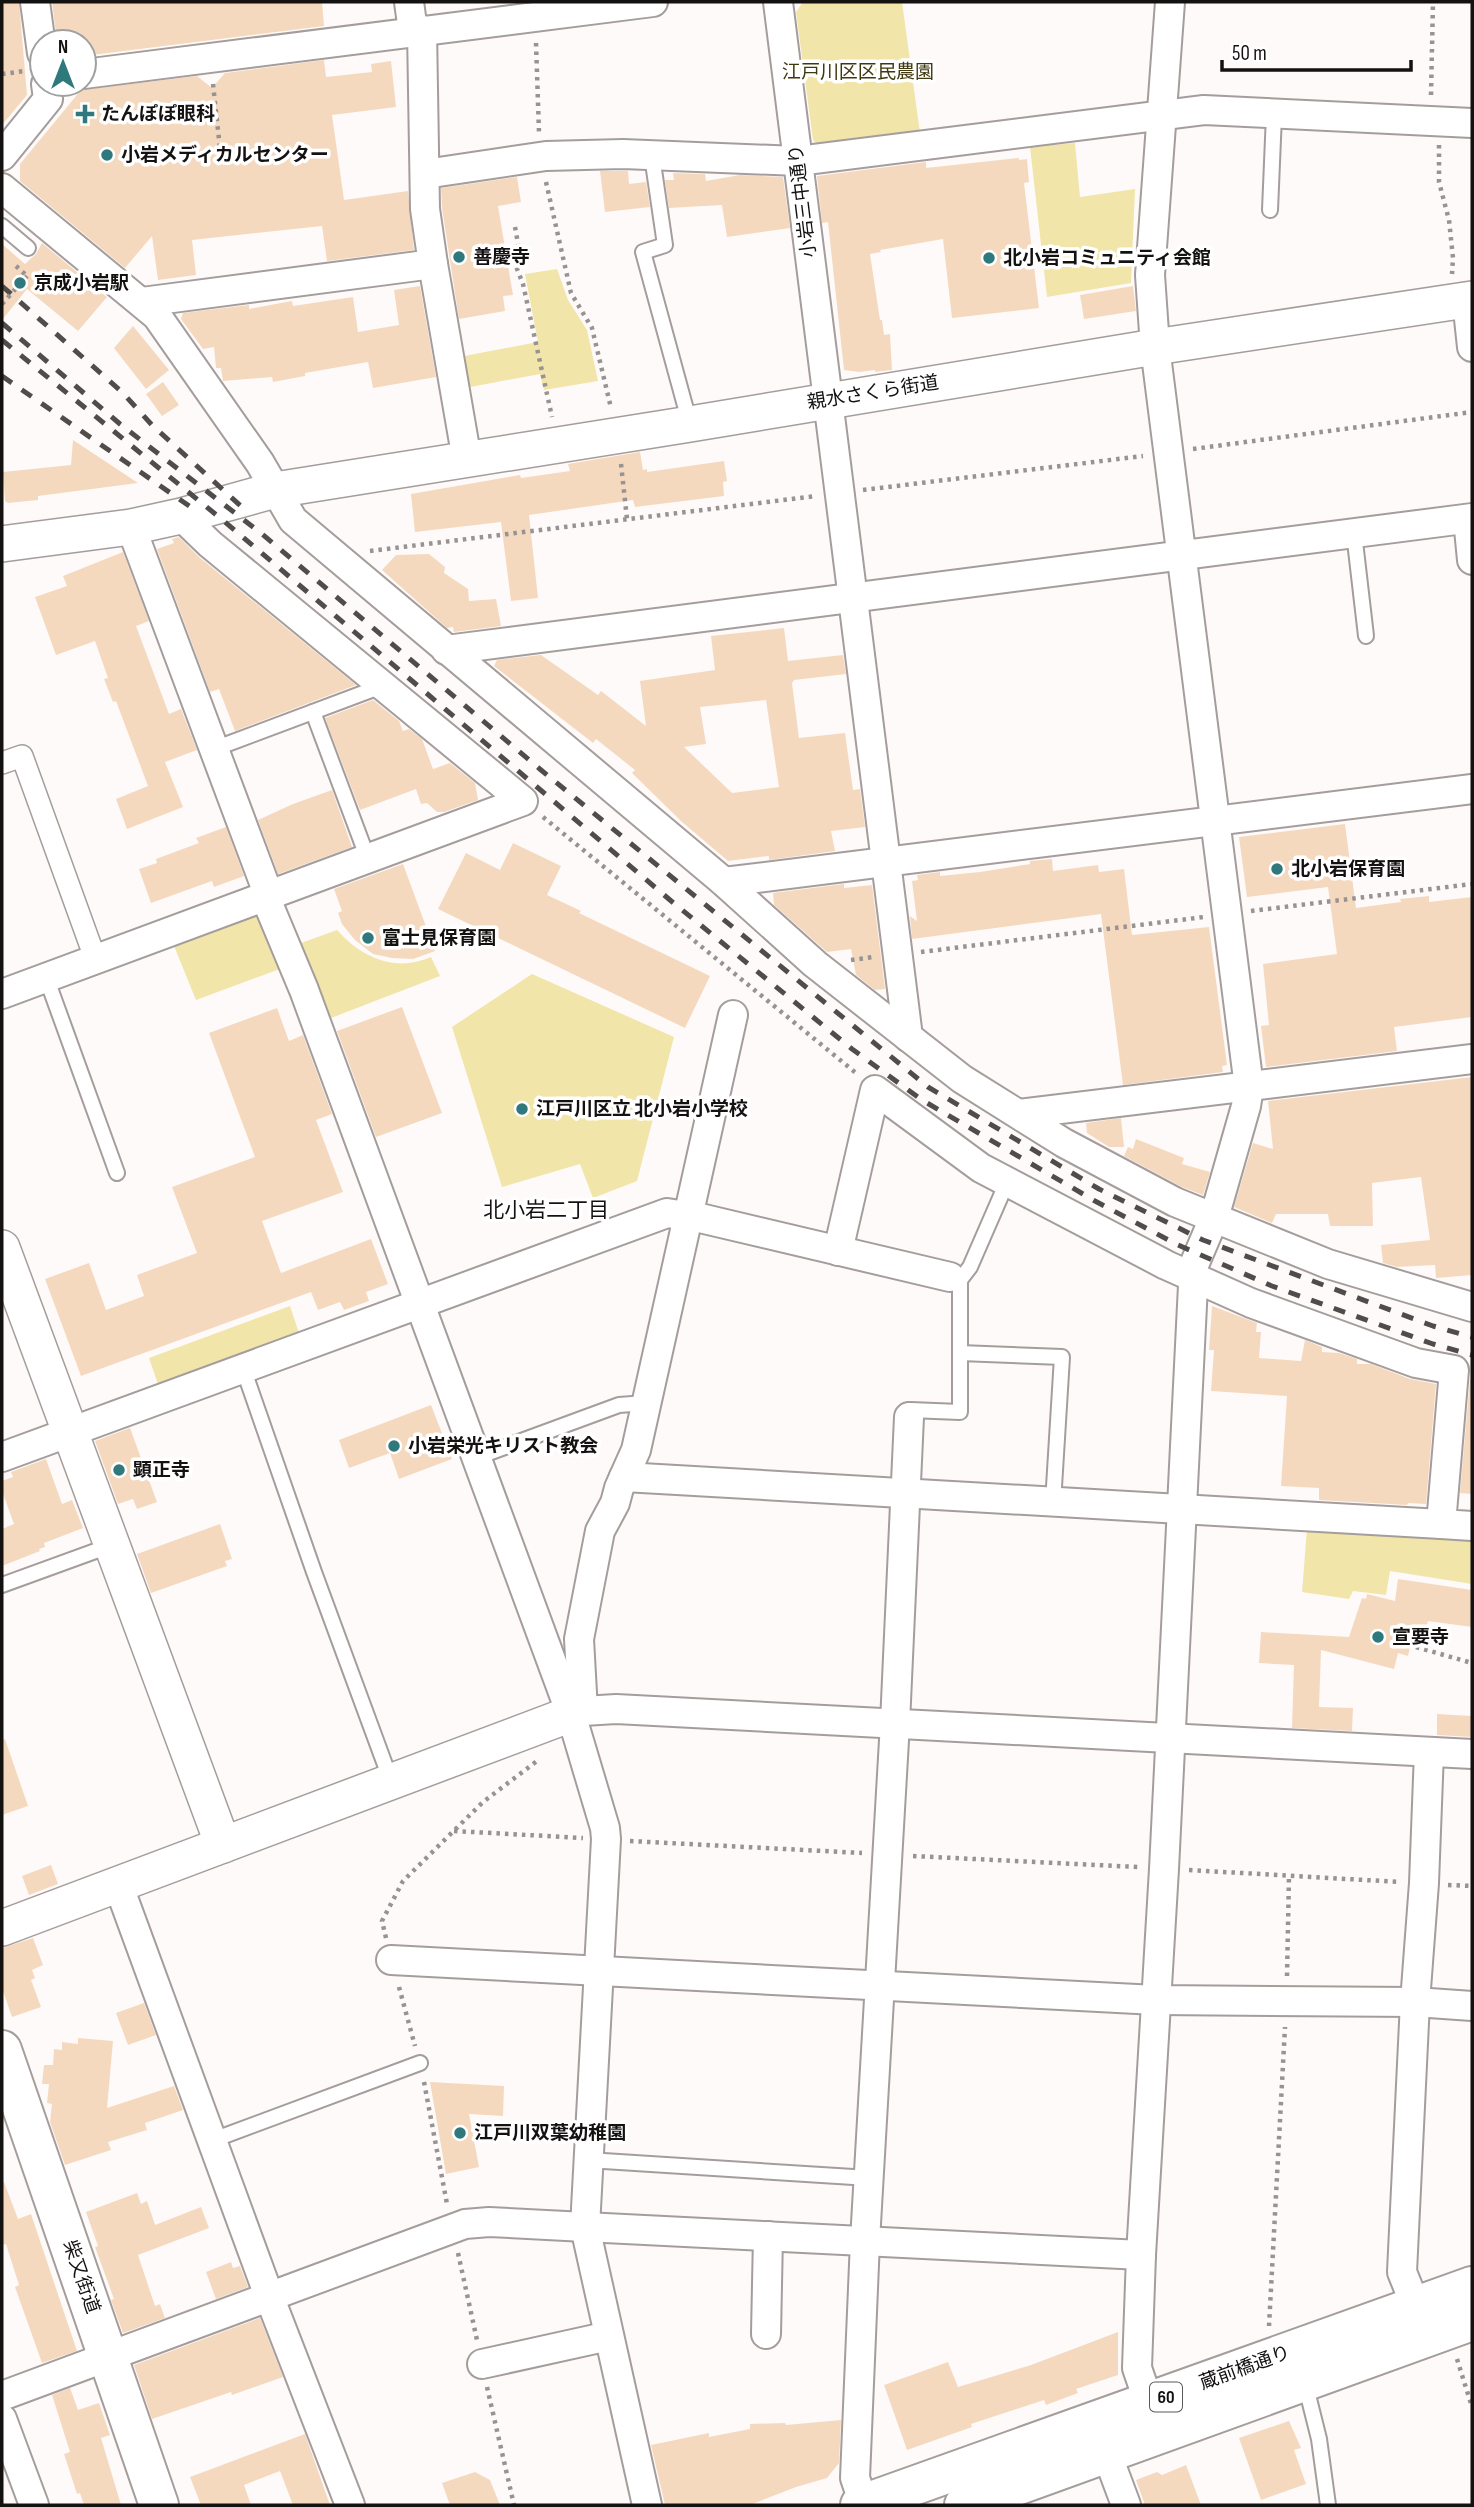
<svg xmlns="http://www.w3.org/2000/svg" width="1474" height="2507" font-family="'Sofia Sans Condensed','Noto Sans JP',sans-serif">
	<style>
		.green { fill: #f2e5aa }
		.building { fill: #f5d9bf; fill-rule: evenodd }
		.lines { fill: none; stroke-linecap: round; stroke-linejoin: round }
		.service-casing { stroke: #a49d9c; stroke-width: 18 }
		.pedestrian-casing { stroke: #a49d9c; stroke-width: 24 }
		.minor-casing { stroke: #a49d9c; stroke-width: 32 }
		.tertiary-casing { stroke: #a49d9c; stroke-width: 38 }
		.secondary-casing { stroke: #a49d9c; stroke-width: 42 }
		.primary-casing { stroke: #a49d9c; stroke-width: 42 }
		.path { stroke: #979393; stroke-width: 4.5; stroke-dasharray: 3.5 5; stroke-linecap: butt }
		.service { stroke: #fff; stroke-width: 14 }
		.pedestrian { stroke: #fff; stroke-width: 21 }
		.minor { stroke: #fff; stroke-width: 28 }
		.tertiary { stroke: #fff; stroke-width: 35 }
		.secondary { stroke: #fff; stroke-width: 38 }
		.primary { stroke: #fff; stroke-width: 38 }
		.rail { stroke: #504c4c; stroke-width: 5; stroke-dasharray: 12 12; stroke-linecap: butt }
		.path-bridge { stroke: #979393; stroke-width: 4.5; stroke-dasharray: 3.5 5; stroke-linecap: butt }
		.poi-dot { fill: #2f797d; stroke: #fff; stroke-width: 2.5 }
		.labels { text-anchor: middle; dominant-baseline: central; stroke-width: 7; stroke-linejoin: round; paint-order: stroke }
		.shield { fill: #fff; stroke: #5a5858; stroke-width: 2 }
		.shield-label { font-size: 18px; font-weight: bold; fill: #141111 }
		.park-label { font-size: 19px; fill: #40380f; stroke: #fff }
		.poi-label { font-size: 19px; font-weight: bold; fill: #141111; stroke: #fff; text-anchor: start }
		.street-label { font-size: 19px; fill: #141111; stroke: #fff }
		.neighbourhood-label { font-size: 21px; fill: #141111; stroke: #fff }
	</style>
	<rect width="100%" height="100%" fill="#fefaf9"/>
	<g class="green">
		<polygon points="803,2 902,2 920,133 819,146 813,140 796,12"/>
		<polygon points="1075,143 1080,197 1135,189 1131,283 1047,297 1030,147"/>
		<polygon points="557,269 568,300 587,330 598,381 544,390 540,374 465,388 459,357 538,342 525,274"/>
		<polygon points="256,910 280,969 196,1000 172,941"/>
		<path d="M 337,930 C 361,957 395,973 431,957 L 440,976 L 331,1018 L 301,943 Z"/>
		<polygon points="532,974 674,1037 637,1181 593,1198 580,1164 502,1187 452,1027"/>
		<polygon points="290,1306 300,1336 159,1387 149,1358"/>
		<polygon points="1307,1529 1472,1538 1472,1584 1390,1571 1386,1595 1353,1591 1349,1599 1302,1592"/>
	</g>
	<g class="building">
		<polygon points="2,2 19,2 27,95 2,125"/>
		<polygon points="52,2 322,2 324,26 84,56 84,42 57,42"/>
		<polygon points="324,60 326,77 372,72 371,64 391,61 396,107 332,115 344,200 408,191 414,250 327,261 322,226 192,240 196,275 158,280 152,236 125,268 20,181 20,164 81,90 197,76 212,88 225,73"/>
		<polygon points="1019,158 1019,160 1027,159 1029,182 1024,183 1039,308 952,318 943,239 880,250 881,252 870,254 880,320 882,320 884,335 890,334 892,370 875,372 875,370 859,372 844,370 828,222 822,223 817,176 926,162 926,168"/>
		<polygon points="600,171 628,171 629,184 646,182 650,207 605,212"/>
		<polygon points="673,173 705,174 706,181 740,175 783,177 790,228 727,237 722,205 669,208 665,180 674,180"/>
		<polygon points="517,177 521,202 498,206 513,295 503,296 505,311 459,319 442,208 441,188"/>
		<polygon points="42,243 107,297 78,331 27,289 2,320 2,244 25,264 36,254"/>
		<polygon points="420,286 436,377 373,388 368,362 305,373 305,376 273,382 272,377 223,381 221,368 216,368 214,347 203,349 181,319 183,313 249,305 249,309 292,301 293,306 353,297 358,332 399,325 394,290"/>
		<polygon points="1133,286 1136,311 1084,319 1080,295"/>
		<polygon points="133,326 169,370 146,389 114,348"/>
		<polygon points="163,382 179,405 162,416 146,394"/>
		<polygon points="73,440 138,483 38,496 38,500 8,503 5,501 3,472 71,465"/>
		<polygon points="640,452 643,470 647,469 647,472 724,461 727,481 723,482 724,496 635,507 633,500 529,515 538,598 511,601 501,522 415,532 411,494 520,475 521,478 570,471 568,464"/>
		<polygon points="179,537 199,557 356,685 235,731 219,689 210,692 157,549 174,543 172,539"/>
		<polygon points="123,552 149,621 136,626 169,714 181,709 197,750 165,762 183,807 127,829 116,799 148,786 116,701 113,702 104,679 108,678 95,641 56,655 35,597 67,586 63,576"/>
		<polygon points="429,554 445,567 444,573 468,589 469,601 496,599 501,626 454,632 453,627 447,628 382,570 396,555"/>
		<path d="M 784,628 L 788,661 L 843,655 L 846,674 L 794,680 L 792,683 L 799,738 L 845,733 L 853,790 L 860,789 L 865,827 L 831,831 L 835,851 L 769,860 L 769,856 L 728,861 L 682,822 L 632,773 L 635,770 L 596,739 L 593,743 L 494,666 L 497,660 L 541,655 L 598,695 L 601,691 L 646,726 L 640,681 L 715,670 L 711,636 ZM 766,700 L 779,787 L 732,793 L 684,747 L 706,744 L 700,707 Z"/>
		<polygon points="373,700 399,721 403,731 409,729 422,739 433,769 450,763 475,783 478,800 444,812 437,812 427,803 421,804 416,789 360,810 325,718"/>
		<polygon points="332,790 352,847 278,874 258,820 293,804"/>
		<polygon points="1345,824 1356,908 1401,902 1400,899 1429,896 1429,902 1472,897 1472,1017 1394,1027 1397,1051 1266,1067 1261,1026 1269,1025 1263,964 1337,954 1328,887 1247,897 1239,837"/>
		<polygon points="226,827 244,876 214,887 212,881 151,903 139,869 157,863 156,859 199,843 196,838"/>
		<polygon points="513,843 561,866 547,895 581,911 579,913 710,976 685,1028 438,909 466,853 500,870"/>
		<polygon points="1052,859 1053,871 1098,865 1099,872 1124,869 1132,935 1209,927 1227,1065 1222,1066 1223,1072 1123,1085 1101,914 912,939 910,916 917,921 912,881 918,880 917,875 940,872 940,876 980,872 1030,864 1030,861"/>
		<polygon points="403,864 435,951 413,959 392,958 373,954 355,940 342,924 338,913 342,911 334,889"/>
		<polygon points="844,884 844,888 872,885 885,989 875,990 856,975 851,949 827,952 774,905 773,893"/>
		<polygon points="402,1007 442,1113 376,1137 337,1031"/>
		<polygon points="277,1008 289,1041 303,1035 332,1114 316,1120 343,1192 262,1221 281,1273 371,1239 388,1284 366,1292 369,1301 344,1310 340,1302 318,1310 311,1292 81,1376 45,1279 89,1263 106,1310 144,1296 137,1275 197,1253 172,1187 255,1157 209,1033"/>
		<polygon points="1472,1077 1472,1275 1436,1278 1435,1265 1397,1267 1383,1263 1381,1245 1430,1240 1421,1177 1372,1183 1373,1226 1330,1226 1328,1214 1276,1214 1272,1223 1234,1207 1253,1143 1273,1149 1268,1101"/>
		<polygon points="1121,1118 1124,1147 1109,1147 1087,1133 1086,1123"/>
		<polygon points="1136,1139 1184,1158 1182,1164 1210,1172 1203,1195 1182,1187 1124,1156 1128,1147 1133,1149"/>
		<polygon points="1212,1306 1257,1323 1256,1332 1261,1332 1259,1358 1301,1361 1305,1340 1322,1347 1322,1352 1339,1353 1357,1359 1357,1364 1371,1364 1410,1379 1436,1384 1426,1504 1408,1503 1407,1505 1319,1500 1319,1488 1281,1486 1287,1396 1211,1391 1214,1350 1209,1350"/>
		<polygon points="1470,1379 1472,1379 1472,1494 1460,1493"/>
		<polygon points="431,1405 452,1459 399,1479 390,1453 349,1468 339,1440"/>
		<polygon points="130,1428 157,1502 137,1509 133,1499 118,1504 95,1441"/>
		<polygon points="46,1459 62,1504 72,1500 83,1528 44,1543 45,1547 39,1549 40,1551 2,1566 2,1529 14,1524 2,1491 2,1481 13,1477 11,1472"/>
		<polygon points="220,1524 232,1559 225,1561 227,1566 151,1593 137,1554"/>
		<polygon points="1398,1579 1472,1590 1472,1627 1428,1621 1426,1630 1414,1629 1408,1656 1398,1653 1394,1669 1321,1650 1319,1707 1353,1708 1352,1731 1292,1728 1294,1665 1259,1663 1261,1632 1349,1637 1362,1598 1366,1599 1367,1594 1395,1601"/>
		<polygon points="1437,1714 1472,1716 1472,1737 1437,1735"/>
		<polygon points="5,1739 28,1806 2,1815 2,1740"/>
		<polygon points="51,1865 58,1884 29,1895 22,1876"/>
		<polygon points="33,1938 43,1965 32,1970 35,1978 31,1980 41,2007 12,2017 2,1988 2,1948"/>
		<polygon points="144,2003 156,2035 128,2045 116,2013"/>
		<polygon points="78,2038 113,2041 107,2108 174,2086 183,2110 145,2123 147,2130 108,2142 111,2150 65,2165 50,2122 52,2104 47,2103 49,2084 42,2084 44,2065 53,2065 54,2049 62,2050 62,2042 78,2044"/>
		<polygon points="430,2082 504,2086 503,2116 469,2114 479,2167 446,2174"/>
		<polygon points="2,2182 4,2182 18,2219 31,2214 77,2351 42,2363 15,2287 19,2285 6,2244 2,2245"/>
		<polygon points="137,2193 141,2204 147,2201 155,2225 201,2207 209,2228 138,2255 155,2306 160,2304 165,2318 123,2333 111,2300 114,2299 95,2247 98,2246 86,2212"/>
		<polygon points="231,2262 233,2268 240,2266 248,2287 216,2299 206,2272"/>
		<polygon points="260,2318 283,2377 232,2395 231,2392 152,2419 134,2365"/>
		<polygon points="1118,2332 1118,2375 1076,2389 1078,2393 1046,2405 1044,2400 971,2424 972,2427 907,2450 884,2385 948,2362 958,2387 1031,2365"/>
		<polygon points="70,2388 78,2410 99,2403 110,2435 101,2438 121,2505 84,2505 80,2493 77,2494 64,2454 70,2452 52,2395"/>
		<polygon points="841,2420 839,2463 827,2478 796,2487 750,2505 665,2505 651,2445 709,2433 709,2437 750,2429 750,2424 785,2423 786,2425"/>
		<polygon points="1289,2421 1301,2448 1294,2450 1306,2484 1261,2500 1239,2438"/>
		<polygon points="305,2434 330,2505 293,2505 280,2471 244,2485 251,2505 201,2505 190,2477"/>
		<polygon points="1186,2465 1201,2505 1145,2505 1136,2480 1157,2472 1162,2475"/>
		<polygon points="475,2472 490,2480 500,2505 450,2505 442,2483"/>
	</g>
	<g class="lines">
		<g class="service-casing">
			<g id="service">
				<polyline points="652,156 665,245 643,252 690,424"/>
				<polyline points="1270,210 1274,115"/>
				<polyline points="2,226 28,248"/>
				<polyline points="1354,533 1366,636"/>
				<polyline points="313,712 368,859"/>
				<polyline points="214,749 382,686"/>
				<polyline points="46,977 117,1173"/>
				<polyline points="960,1280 970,1267 1007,1182"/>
				<polyline points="960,1353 1062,1357 1053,1503"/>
				<polyline points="243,1368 314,1572 391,1781"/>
				<polyline points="909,1416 910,1410 960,1412 960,1280 950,1277"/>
				<polyline points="475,1458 619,1405 646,1403"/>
				<polyline points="2,1585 112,1545"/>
				<polyline points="213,2140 420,2063"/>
				<polyline points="588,2160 869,2178"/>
				<polyline points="1305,2383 1319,2439 1328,2505"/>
			</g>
		</g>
		<g class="pedestrian-casing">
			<polyline id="pedestrian" points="2,763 22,756 95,958"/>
		</g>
		<g class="minor-casing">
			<g id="minor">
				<polyline points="35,2 42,53"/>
				<polyline points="409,2 413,31"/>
				<polyline points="778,2 908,1037"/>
				<polyline points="422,30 425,209 433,264 467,460"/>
				<polyline points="84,74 653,2"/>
				<polyline points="2,156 48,99 46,84"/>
				<polyline points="425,174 546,156 623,154 798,161 1204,110 1472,123"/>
				<polyline points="2,188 157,316 260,463 293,520 724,882 815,964 962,1079 1064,1143 1175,1202 1328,1264 1472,1307"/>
				<polyline points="1467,300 1472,347"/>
				<polyline points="142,302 433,264"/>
				<polyline points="1468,519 1472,560"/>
				<polyline points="131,527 266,888 269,906 304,990 571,1714 605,1828 606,1839 585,2227 647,2505"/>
				<polyline points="446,650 1472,518"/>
				<polyline points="724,882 1472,789"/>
				<polyline points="2,994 523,801 210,544 181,516"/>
				<polyline points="1019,1114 1472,1059"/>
				<polyline points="838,1251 875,1090 981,1168 1166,1265 1251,1303 1416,1363 1454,1370 1441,1524 1472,1526"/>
				<polyline points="2,1457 667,1213 700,1218 950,1277"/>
				<polyline points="624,1477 1441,1524"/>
				<polyline points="583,1711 579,1639 600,1531 615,1503 619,1488 636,1450 733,1015"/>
				<polyline points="571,1714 583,1711 616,1709 1472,1754"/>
				<polyline points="118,1884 269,2296 350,2505"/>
				<polyline points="391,1960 1156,2000 1415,2002 1472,2006"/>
				<polyline points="1416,2307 1402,2272 1415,2002 1424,1883 1429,1752"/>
				<polyline points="766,2334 768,2236"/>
				<polyline points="482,2364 609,2336"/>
				<polyline points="2,2396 465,2224 489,2222 585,2227 1141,2255"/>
				<polyline points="1149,2403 1137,2368 1141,2255 1164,1869 1194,1265 1214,1218 1246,1106 1249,1087 1155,347 1150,275 1170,2"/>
				<polyline points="2,2419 34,2505"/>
				<polyline points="1107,2454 1126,2505"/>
				<polyline points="864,2504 855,2478 865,2241 895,1723 909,1417"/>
			</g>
		</g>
		<g class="tertiary-casing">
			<g id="tertiary">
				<polyline points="2,544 131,527 181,516 275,490 690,424 1155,347 1472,299"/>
				<polyline points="2,1248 223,1845"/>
				<polyline points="2,1928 571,1714"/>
			</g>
		</g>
		<g class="secondary-casing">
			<polyline id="secondary" points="2,2050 159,2505"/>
		</g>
		<g class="primary-casing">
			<g id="primary">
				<polyline points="860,2505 1472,2286"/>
				<polyline points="964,2505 1472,2321"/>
			</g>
		</g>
		<g class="path">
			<polyline points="536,43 539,132"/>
			<polyline points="2,74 25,71"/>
			<polyline points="213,84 222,167"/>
			<polyline points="1431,95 1433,2"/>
			<polyline points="1439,145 1439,182 1449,220 1453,258 1452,274"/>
			<polyline points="546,182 571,293 592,328 611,408"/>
			<polyline points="515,227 519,249 514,261 523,284 552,417"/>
			<polyline points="16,266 27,276"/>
			<polyline points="1193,449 1472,412"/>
			<polyline points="621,464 627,519"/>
			<polyline points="863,490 1143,456"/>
			<polyline points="370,551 816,496"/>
			<polyline points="543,817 856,1073"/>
			<polyline points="1251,911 1472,884"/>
			<polyline points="921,952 1204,917"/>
			<polyline points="851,960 874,957"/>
			<polyline points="1416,1647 1472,1663"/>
			<polyline points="454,1831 583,1838"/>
			<polyline points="630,1841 862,1853"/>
			<polyline points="913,1856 1138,1867"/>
			<polyline points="1189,1870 1400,1882"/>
			<polyline points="1448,1885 1472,1886"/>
			<polyline points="386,1938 382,1921 403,1881 483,1802 537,1761"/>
			<polyline points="1287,1976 1289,1876"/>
			<polyline points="399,1987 415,2046"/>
			<polyline points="424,2082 447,2204"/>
			<polyline points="458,2253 477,2340"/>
			<polyline points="1269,2326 1285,2027"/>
			<polyline points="1457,2359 1472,2407"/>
			<polyline points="487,2387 514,2505"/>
		</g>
		<use href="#service" class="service"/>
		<use href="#pedestrian" class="pedestrian"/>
		<use href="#minor" class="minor"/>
		<use href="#tertiary" class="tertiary"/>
		<use href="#secondary" class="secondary"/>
		<use href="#primary" class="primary"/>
		<g class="rail">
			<polyline points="2,286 122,392 152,425 244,509"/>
			<polyline points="2,323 120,424 262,534 541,770 928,1087 1099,1189 1203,1240 1433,1326 1472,1337"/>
			<polyline points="2,340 225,522 670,900 852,1049 922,1100 1095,1201 1178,1245 1272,1286 1433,1344 1472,1355"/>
			<polyline points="2,376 195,510"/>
		</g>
		<polyline class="path-bridge" points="2,304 27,276"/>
	</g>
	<g class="poi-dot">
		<path d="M81.5 103.5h7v7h7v7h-7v7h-7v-7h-7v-7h7z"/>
		<circle cx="107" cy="155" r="7"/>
		<circle cx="459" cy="257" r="7"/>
		<circle cx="989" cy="258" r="7"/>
		<circle cx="20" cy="283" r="7"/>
		<circle cx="1277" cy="869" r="7"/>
		<circle cx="368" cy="938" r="7"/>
		<circle cx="522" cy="1109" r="7"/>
		<circle cx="394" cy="1446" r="7"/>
		<circle cx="119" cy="1470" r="7"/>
		<circle cx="1378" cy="1637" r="7"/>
		<circle cx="460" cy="2133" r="7"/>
	</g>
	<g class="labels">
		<rect class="shield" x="1150" y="2382.5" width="32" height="29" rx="5"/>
		<g class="shield-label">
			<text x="1166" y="2397">60</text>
		</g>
		<g class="park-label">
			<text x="858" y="72">江戸川区区民農園</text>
		</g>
		<g class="poi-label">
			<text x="101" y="114">たんぽぽ眼科</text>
			<text x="121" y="155">小岩メディカルセンター</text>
			<text x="473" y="257">善慶寺</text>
			<text x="1003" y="258">北小岩コミュニティ会館</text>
			<text x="34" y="283">京成小岩駅</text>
			<text x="1291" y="869">北小岩保育園</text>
			<text x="382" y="938">富士見保育園</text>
			<text x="536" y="1109">江戸川区立 北小岩小学校</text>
			<text x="408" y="1446">小岩栄光キリスト教会</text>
			<text x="133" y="1470">顕正寺</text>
			<text x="1392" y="1637">宣要寺</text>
			<text x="474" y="2133">江戸川双葉幼稚園</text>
		</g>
		<g class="street-label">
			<text transform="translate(803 201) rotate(-97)">小岩三中通り</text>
			<text transform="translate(873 393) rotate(-9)">親水さくら街道</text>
			<text transform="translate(81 2277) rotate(71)">柴又街道</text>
			<text transform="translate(1245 2368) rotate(-20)">蔵前橋通り</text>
		</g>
		<g class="neighbourhood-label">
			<text x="546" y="1210">北小岩二丁目</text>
		</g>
	</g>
	<rect width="1474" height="2507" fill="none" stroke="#141111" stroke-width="7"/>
	<g transform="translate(63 63)"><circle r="33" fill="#ffffff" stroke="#a1a0a0" stroke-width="2"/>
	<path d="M0-5L12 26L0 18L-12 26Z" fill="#2f797d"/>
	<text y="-10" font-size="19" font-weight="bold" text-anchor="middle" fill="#141111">N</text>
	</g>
	<path d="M1222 60v10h189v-10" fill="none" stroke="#141111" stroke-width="3.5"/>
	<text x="1232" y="60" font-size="21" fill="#141111" stroke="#ffffff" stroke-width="5" paint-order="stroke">50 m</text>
</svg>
